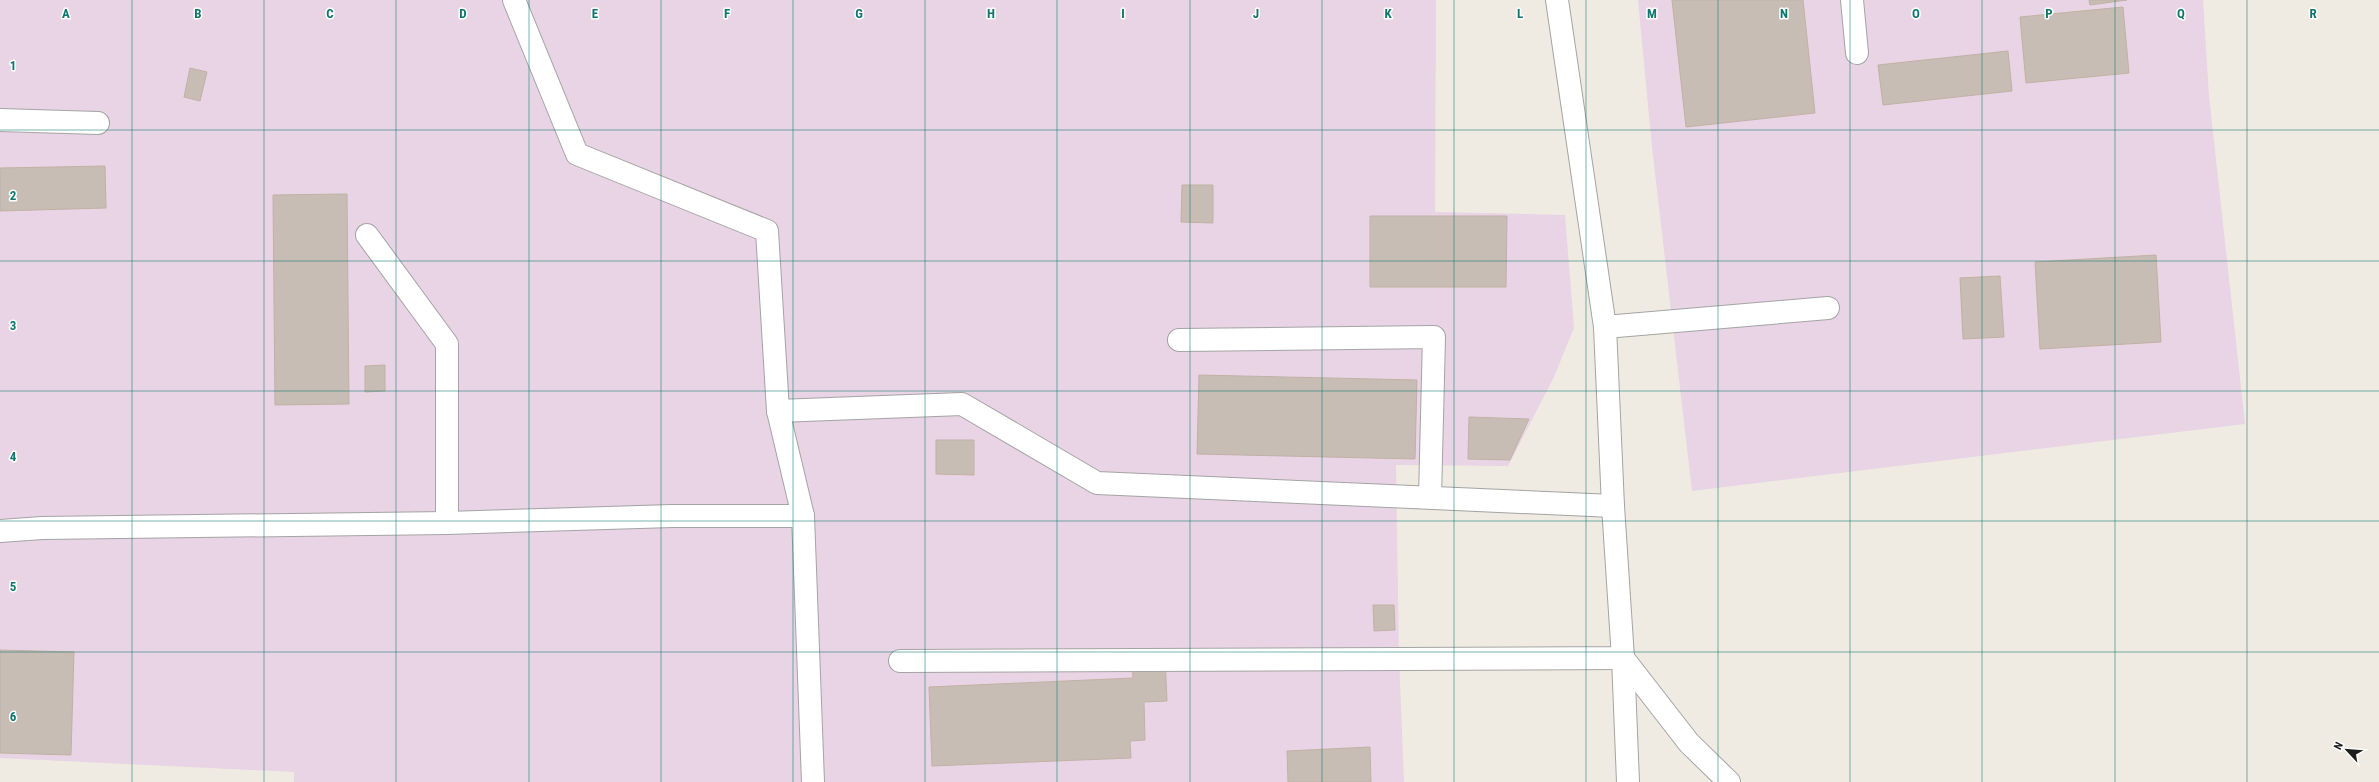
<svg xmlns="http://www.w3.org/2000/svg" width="2379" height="782" font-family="'Roboto Condensed',sans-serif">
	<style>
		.industrial { fill: #e8d4e4 }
		.building { fill: #c7bdb5; stroke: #c1b1a4 }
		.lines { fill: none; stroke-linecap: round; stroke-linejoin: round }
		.minor-casing { stroke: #a4a4a4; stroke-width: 24 }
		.minor { stroke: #fff; stroke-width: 22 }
		.grid { fill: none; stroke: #0f766e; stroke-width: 1; stroke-opacity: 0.55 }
		.grid-label { font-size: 13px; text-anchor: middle; font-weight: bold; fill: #0f766e; stroke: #fff; stroke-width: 3; stroke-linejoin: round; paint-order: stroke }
	</style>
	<rect width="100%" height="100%" fill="#efebe2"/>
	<g class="industrial">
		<polygon points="0,0 1436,0 1435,212 1565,215 1574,328 1553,379 1508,466 1396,465 1399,658 1404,782 294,782 294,772 0,758"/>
		<polygon points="1638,0 2203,0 2209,96 2245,424 1692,491 1652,147"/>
	</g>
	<g class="building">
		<polygon points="1672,0 1803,0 1815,113 1686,127"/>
		<polygon points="2089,0 2127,0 2090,5"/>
		<polygon points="2123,7 2129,73 2026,83 2020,17"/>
		<polygon points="2008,51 2012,91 1883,105 1878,65"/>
		<polygon points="190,68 207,72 200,101 184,97"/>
		<polygon points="105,166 106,208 0,211 0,168"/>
		<polygon points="1182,185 1213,185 1213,223 1181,222"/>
		<polygon points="347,194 349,404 275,405 273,195"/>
		<polygon points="1370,216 1507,216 1506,287 1370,287"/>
		<polygon points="2156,255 2161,342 2040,349 2035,262"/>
		<polygon points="2000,276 2004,337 1963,339 1960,278"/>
		<polygon points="385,365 385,391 365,392 365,366"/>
		<polygon points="1199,375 1417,380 1415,459 1197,454"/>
		<polygon points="1469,417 1529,419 1510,460 1468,459"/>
		<polygon points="936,440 974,440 974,475 936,474"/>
		<polygon points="1373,605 1394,605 1395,630 1374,631"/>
		<polygon points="0,650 74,652 71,755 0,753"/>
		<polygon points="1165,658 1167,701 1144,702 1145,740 1130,741 1131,758 932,766 929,687 1133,678 1132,659"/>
		<polygon points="1370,747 1371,782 1288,782 1287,751"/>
	</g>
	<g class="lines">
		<g class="minor-casing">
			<g id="minor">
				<polyline points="514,0 577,154 767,231 778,411 803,516 813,782"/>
				<polyline points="1852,0 1857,53"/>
				<polyline points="0,120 98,123"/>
				<polyline points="367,235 447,344 447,523"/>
				<polyline points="1605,327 1828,308"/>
				<polyline points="1179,340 1434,337 1430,497"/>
				<polyline points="778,411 962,404 1097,483 1613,506 1605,327 1557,0"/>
				<polyline points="0,531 42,528 447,523 672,516 803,516"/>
				<polyline points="1623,658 1689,743 1729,782"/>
				<polyline points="1623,658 1628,782"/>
				<polyline points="900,661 1623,658 1613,506"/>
			</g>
		</g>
		<use href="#minor" class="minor"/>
	</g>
	<path class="grid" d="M 132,0 L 132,782M 264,0 L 264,782M 396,0 L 396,782M 529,0 L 529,782M 661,0 L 661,782M 793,0 L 793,782M 925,0 L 925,782M 1057,0 L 1057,782M 1190,0 L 1190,782M 1322,0 L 1322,782M 1454,0 L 1454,782M 1586,0 L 1586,782M 1718,0 L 1718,782M 1850,0 L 1850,782M 1982,0 L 1982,782M 2115,0 L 2115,782M 2247,0 L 2247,782M 0,130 L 2379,130M 0,261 L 2379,261M 0,391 L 2379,391M 0,521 L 2379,521M 0,652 L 2379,652"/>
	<g class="grid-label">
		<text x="66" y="18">A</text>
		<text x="198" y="18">B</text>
		<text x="330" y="18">C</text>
		<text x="463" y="18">D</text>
		<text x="595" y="18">E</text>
		<text x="727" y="18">F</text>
		<text x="859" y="18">G</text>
		<text x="991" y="18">H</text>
		<text x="1123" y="18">I</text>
		<text x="1256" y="18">J</text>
		<text x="1388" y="18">K</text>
		<text x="1520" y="18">L</text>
		<text x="1652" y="18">M</text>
		<text x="1784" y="18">N</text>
		<text x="1916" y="18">O</text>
		<text x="2049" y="18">P</text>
		<text x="2181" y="18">Q</text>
		<text x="2313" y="18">R</text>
		<text x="13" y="70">1</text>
		<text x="13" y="200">2</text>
		<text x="13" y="330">3</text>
		<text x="13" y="461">4</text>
		<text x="13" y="591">5</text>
		<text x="13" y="721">6</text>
	</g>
	<g transform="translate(2347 750) rotate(296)" stroke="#ffffff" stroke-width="3" paint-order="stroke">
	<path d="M0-3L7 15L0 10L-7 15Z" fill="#1d1d1d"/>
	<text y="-6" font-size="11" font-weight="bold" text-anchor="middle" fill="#1d1d1d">N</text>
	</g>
</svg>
